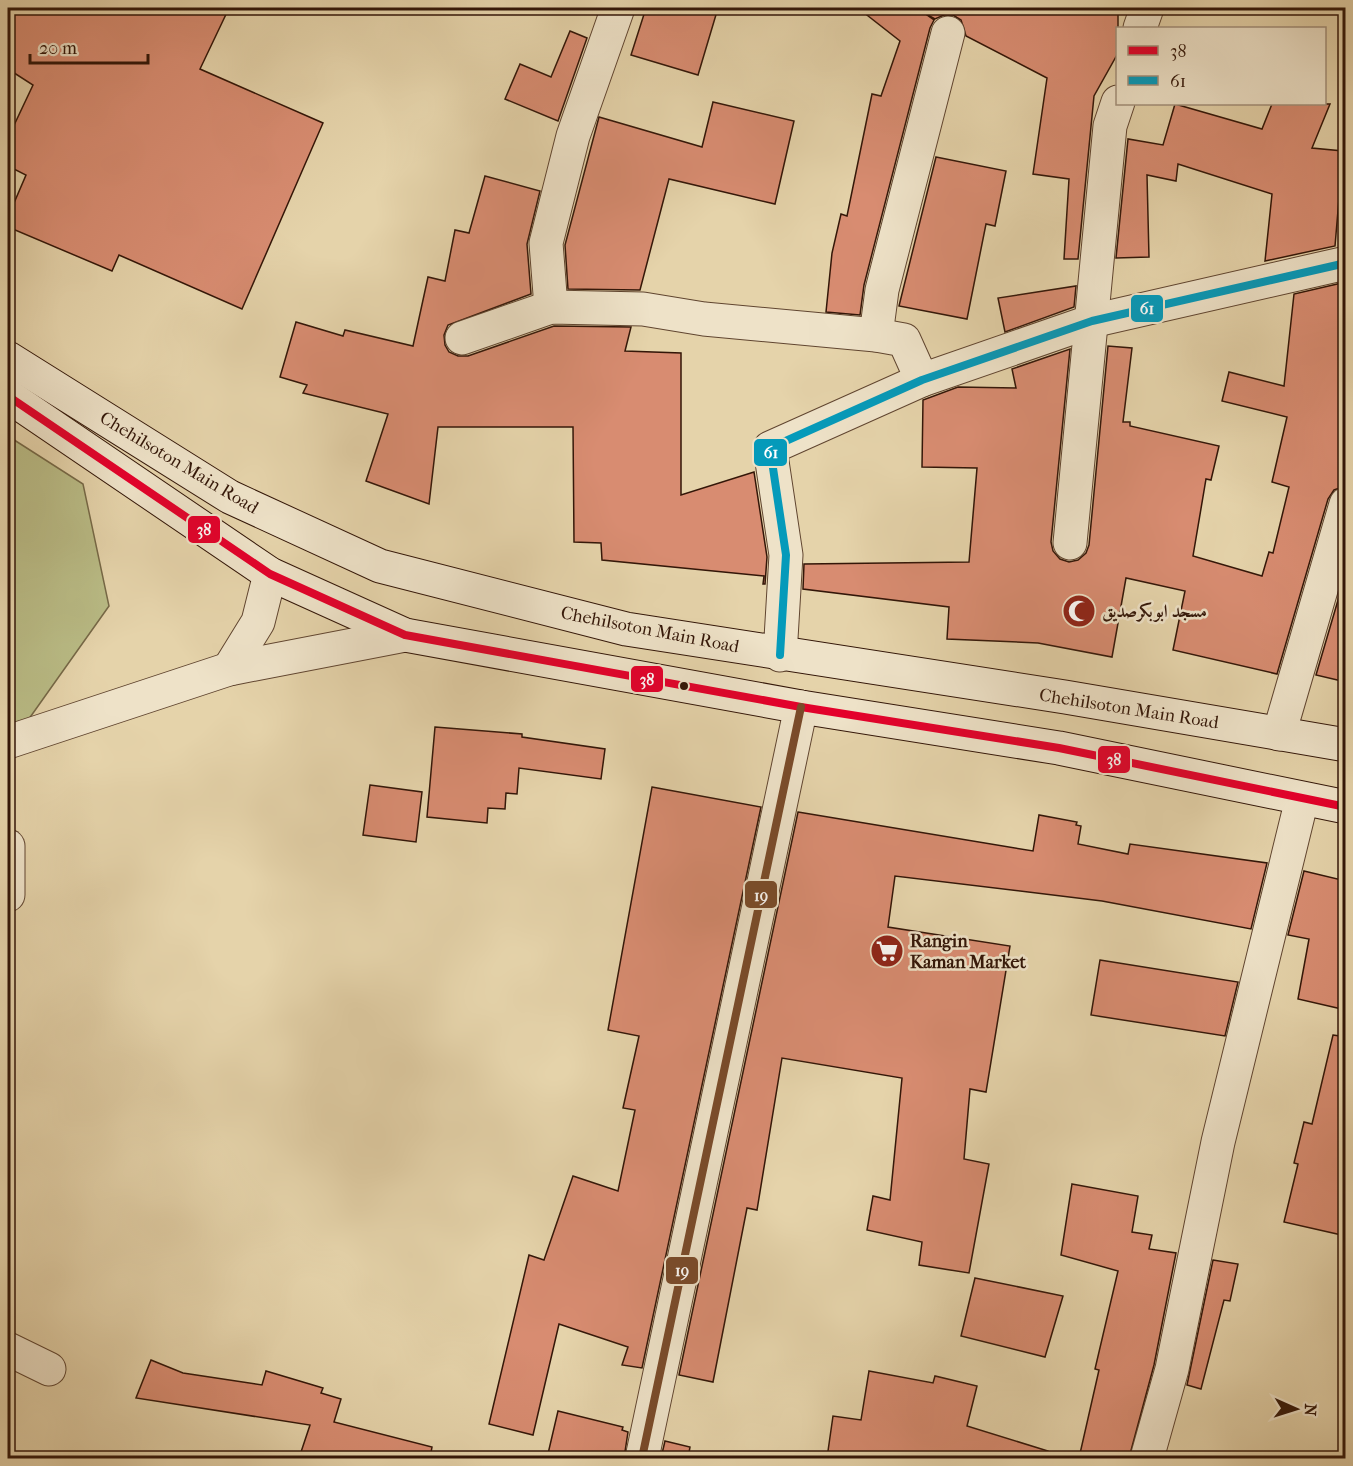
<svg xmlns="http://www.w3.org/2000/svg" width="1353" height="1466" font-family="'IM FELL French Canon',Amiri,serif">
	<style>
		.green { fill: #b9bb85; stroke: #766846; stroke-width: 1.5 }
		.building { fill: #d88c71; stroke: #331608; stroke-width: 1.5 }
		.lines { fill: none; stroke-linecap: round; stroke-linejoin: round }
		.minor-casing { stroke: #604530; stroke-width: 35 }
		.tertiary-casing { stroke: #604530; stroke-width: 35 }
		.secondary-casing { stroke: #331608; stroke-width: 35 }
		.minor { stroke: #eee2c8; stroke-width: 33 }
		.tertiary { stroke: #eee2c8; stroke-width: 33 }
		.secondary { stroke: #eee2c8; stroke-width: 33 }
		.bus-1-casing { stroke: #eee2c8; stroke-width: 12 }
		.bus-2-casing { stroke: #eee2c8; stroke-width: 12 }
		.bus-3-casing { stroke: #eee2c8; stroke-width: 12 }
		.bus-1 { stroke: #e4002b; stroke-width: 8 }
		.bus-2 { stroke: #059aba; stroke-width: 8 }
		.bus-3 { stroke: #7a4b2a; stroke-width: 8 }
		.bus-dot { fill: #331608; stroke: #eee2c8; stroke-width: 2 }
		.labels { text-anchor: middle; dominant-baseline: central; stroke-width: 5; stroke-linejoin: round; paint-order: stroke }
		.street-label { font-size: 18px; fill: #331608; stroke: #eee2c8 }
		.poi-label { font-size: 18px; font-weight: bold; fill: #331608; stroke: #eee2c8; text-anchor: start }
		.line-badge { stroke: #eee2c8; stroke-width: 2 }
		.badge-label { font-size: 16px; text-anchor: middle; font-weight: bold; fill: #fff }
	</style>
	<rect width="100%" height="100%" fill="#e5d3aa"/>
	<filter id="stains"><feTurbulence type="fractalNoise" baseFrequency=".00333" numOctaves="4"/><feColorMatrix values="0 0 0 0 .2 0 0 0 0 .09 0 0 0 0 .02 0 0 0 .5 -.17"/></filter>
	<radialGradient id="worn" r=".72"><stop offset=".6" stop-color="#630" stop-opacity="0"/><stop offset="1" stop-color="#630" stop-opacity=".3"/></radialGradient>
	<polygon class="green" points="8,436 83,484 109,606 26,723 8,728"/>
	<g class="building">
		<polygon points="16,8 229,8 200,69 323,123 242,309 119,255 112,271 8,227 8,217 26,175 8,166 8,138 33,85 8,69 8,21"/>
		<polygon points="646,8 718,8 698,75 631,55"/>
		<polygon points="858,8 1118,8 1118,53 1094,96 1078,259 1064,259 1069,179 1033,174 1047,78 966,36 961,20 953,15 944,15 935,19 924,13 934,20 930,28 864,285 860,315 826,312 832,253 841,214 847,216 872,94 881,96 900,41"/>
		<polygon points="570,31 587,38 558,121 505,99 520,64 551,77"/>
		<polygon points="713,102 794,121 775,204 669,179 640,290 568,289 565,245 599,117 702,147"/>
		<polygon points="1175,104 1262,129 1272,104 1330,104 1312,148 1343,151 1335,246 1265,261 1272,194 1178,164 1176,181 1147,175 1149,257 1116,258 1128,139 1163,145"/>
		<polygon points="936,157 1006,171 995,226 986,224 967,319 899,306"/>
		<polygon points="485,176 540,191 527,244 531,294 448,325 444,335 445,345 449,352 458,356 468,356 554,326 631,327 625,351 681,353 681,495 754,472 767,557 765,584 763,584 764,576 602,560 601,543 574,542 573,427 438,427 429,504 366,481 388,414 303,393 307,385 280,377 296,322 343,336 345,330 413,346 428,277 445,281 455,230 469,233"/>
		<polygon points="1346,282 1346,486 1334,490 1328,499 1277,674 1173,650 1185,591 1126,578 1112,657 1038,643 947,639 949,607 803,589 804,564 969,562 977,468 922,467 923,400 958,387 1016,388 1012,369 1070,349 1051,542 1053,551 1060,559 1069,562 1078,560 1086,553 1089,545 1108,346 1132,348 1123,422 1130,422 1130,426 1219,446 1211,480 1206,479 1193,556 1262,576 1269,552 1273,553 1289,487 1272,482 1287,417 1222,401 1229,372 1284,386 1294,294"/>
		<polygon points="1076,286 1074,307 1005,332 998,298"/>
		<polygon points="1346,573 1346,682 1316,675"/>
		<polygon points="435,727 522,734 522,737 605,749 601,779 519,768 517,794 506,793 505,809 488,808 487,823 427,817"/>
		<polygon points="370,785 422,792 416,842 363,835"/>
		<polygon points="652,787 761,807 642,1368 622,1365 628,1347 559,1324 533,1435 489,1424 529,1255 544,1260 573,1176 618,1191 635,1110 623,1108 639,1036 608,1030"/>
		<polygon points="798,812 1033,851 1039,815 1077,822 1076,825 1081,826 1078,844 1128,854 1130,844 1267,863 1251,929 1102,901 895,876 888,927 1010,946 986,1092 970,1089 964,1159 989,1164 969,1273 919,1265 922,1242 867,1230 873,1196 890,1200 902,1078 782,1058 757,1210 747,1208 713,1382 679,1375"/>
		<polygon points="1304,871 1346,881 1346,1010 1298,999 1309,939 1288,935"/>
		<polygon points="1100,960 1238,982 1225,1036 1091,1015"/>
		<polygon points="1333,1035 1346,1037 1346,1236 1284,1222 1298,1164 1294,1163 1304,1122 1312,1124"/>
		<polygon points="1072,1184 1138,1196 1132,1232 1152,1235 1149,1249 1176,1253 1154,1365 1129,1458 1079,1458 1099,1370 1095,1369 1118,1271 1061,1255"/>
		<polygon points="1213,1260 1238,1264 1230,1301 1224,1300 1201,1389 1187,1385"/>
		<polygon points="975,1278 1063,1296 1045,1357 961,1336"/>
		<polygon points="151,1360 183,1373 262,1385 266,1371 323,1388 321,1393 341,1399 334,1422 432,1447 430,1458 299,1458 310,1425 136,1398"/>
		<polygon points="869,1371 933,1383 935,1376 977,1386 967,1426 1048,1451 1047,1458 827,1458 833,1416 861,1420"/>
		<polygon points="558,1411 623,1427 622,1430 628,1432 624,1458 547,1458"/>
		<polygon points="665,1441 690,1447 688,1458 661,1458"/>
	</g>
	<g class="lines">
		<g class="minor-casing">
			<g id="minor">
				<polyline points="1140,28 1147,8"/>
				<polyline points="551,307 546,243 573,136 618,8"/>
				<polyline points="876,335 882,290 948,33"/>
				<polyline points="462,338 551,307 643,309 704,319 876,335 904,340 922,380"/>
				<polyline points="1070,543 1110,126 1118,102"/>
				<polyline points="780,655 786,555 770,448 922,380 1092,321 1346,263"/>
				<polyline points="1279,734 1346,504"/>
				<polyline points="8,846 8,895"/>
				<polyline points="8,1349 49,1369"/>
				<polyline points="642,1458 801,707"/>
				<polyline points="1147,1458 1172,1369 1218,1142 1302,799"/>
			</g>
		</g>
		<g class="tertiary-casing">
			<g id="tertiary">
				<polyline points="229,669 258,622 270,574"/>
				<polyline points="8,742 229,669 405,635"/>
			</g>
		</g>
		<g class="secondary-casing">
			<g id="secondary">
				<polyline points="8,358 230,497 380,566 626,629 1065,697 1346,745"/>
				<polyline points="8,396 270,574 405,635 801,707 1059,748 1346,807"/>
			</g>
		</g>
		<use href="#minor" class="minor"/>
		<use href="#tertiary" class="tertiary"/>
		<use href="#secondary" class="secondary"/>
		<g class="bus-1-casing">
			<polyline id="bus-1" points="8,396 270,574 405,635 801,707 1059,748 1346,807"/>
		</g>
		<g class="bus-2-casing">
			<polyline id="bus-2" points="780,655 786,555 770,448 922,380 1092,321 1346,263"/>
		</g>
		<g class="bus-3-casing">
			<polyline id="bus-3" points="642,1458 801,707"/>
		</g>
		<use href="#bus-1" class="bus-1"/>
		<use href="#bus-2" class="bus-2"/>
		<use href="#bus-3" class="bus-3"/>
	</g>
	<defs>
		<g id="mosque-disc" transform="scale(1.725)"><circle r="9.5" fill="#8f2418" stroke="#eee2c8"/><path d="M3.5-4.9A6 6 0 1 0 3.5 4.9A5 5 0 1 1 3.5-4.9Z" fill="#fff"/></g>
		<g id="supermarket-disc" transform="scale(1.725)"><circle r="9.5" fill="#8f2418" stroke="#eee2c8"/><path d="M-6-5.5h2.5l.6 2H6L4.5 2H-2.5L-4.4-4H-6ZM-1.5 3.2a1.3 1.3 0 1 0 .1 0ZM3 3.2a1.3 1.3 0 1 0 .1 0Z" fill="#fff"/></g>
	</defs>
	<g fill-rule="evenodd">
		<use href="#mosque-disc" x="1079" y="611"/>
		<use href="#supermarket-disc" x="887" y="951"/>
	</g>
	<circle class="bus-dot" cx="684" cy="686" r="5"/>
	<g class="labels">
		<g class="street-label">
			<text transform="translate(179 463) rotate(31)">Chehilsoton Main Road</text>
			<text transform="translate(650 630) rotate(11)">Chehilsoton Main Road</text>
			<text transform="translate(1129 709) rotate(9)">Chehilsoton Main Road</text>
		</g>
		<g class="poi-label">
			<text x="1102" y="611">مسجد ابوبکرصدیق</text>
			<text x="910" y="941">Rangin<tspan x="910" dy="21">Kaman Market</tspan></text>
		</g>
	</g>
	<g class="line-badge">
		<rect x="1130" y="294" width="34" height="29" rx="6" fill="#059aba"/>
		<rect x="753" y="438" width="35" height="29" rx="6" fill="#059aba"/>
		<rect x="187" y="515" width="34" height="29" rx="6" fill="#e4002b"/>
		<rect x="630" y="665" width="34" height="28" rx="6" fill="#e4002b"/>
		<rect x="1097" y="745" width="34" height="29" rx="6" fill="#e4002b"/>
		<rect x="744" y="880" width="34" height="29" rx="6" fill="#7a4b2a"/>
		<rect x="665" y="1256" width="34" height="29" rx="6" fill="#7a4b2a"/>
	</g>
	<g class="badge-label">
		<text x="1147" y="314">61</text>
		<text x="771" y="458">61</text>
		<text x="204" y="535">38</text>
		<text x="647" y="685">38</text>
		<text x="1114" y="765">38</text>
		<text x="761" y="901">19</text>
		<text x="682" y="1276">19</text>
	</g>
	<rect width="1353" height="1466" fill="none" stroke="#e5d3aa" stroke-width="30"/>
	<rect x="9" y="9" width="1335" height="1448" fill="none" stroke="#331608" stroke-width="3"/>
	<rect x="15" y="15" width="1323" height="1436" fill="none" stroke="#331608" stroke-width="1.5"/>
	<rect x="1116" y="27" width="210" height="78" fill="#eee2c8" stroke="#a3907b" stroke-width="1.5"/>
	<rect x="1128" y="46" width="30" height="9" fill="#e4002b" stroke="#a3907b" stroke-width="1.5"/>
	<text x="1170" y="57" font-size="18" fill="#331608">38</text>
	<rect x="1128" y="76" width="30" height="9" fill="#059aba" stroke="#a3907b" stroke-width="1.5"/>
	<text x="1170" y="87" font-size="18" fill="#331608">61</text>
	<g transform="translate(1296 1409) rotate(93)" stroke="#eee2c8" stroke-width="4.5" paint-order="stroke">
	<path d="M0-4.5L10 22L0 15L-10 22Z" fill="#331608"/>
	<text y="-9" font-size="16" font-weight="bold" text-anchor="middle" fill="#331608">N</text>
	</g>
	<path d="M30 54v9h118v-9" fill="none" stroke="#331608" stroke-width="3"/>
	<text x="39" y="54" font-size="18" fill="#331608" stroke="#eee2c8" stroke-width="4.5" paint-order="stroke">20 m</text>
	<rect width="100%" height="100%" filter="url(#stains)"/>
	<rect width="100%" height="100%" fill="url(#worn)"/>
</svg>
